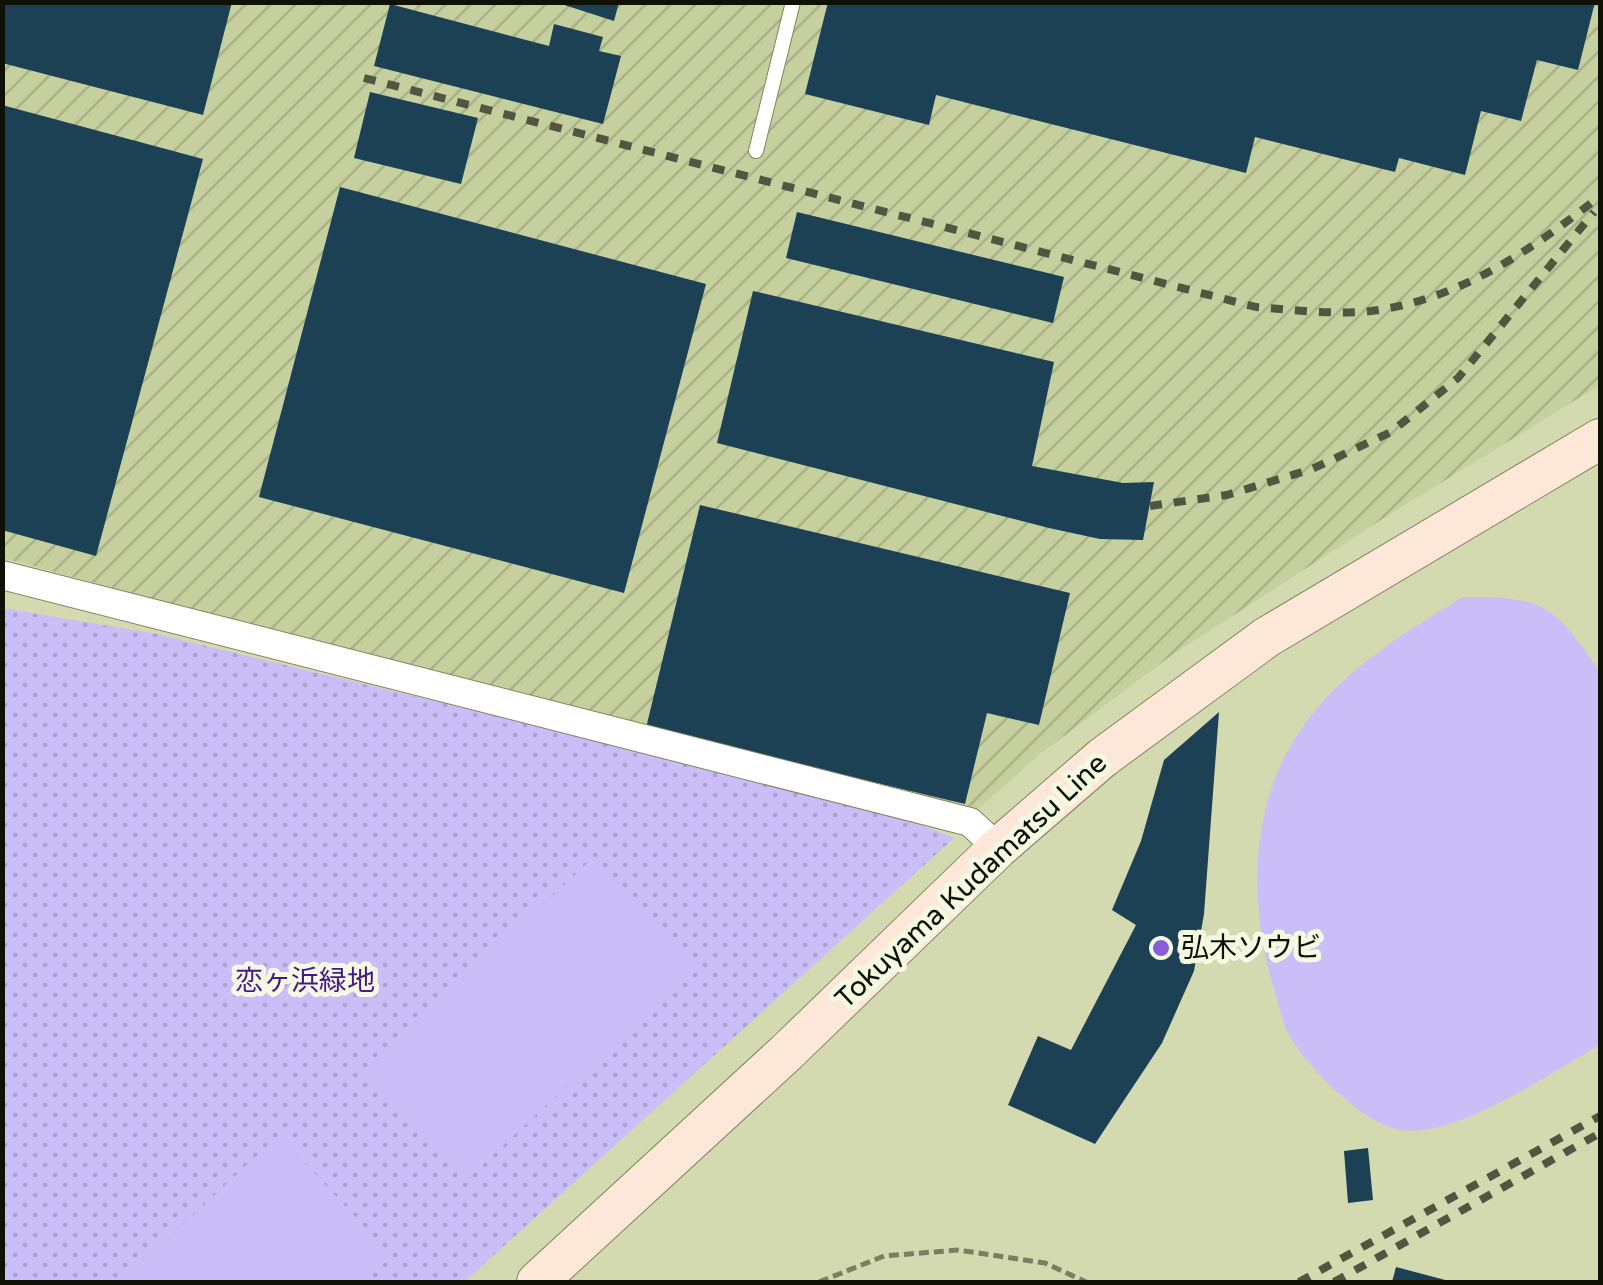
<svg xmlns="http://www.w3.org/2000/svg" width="1603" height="1285" font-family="'Varela Round','Noto Sans JP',sans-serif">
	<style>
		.industrial { fill: url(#industrial-furrows) }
		.park { fill: url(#park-dots) }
		.garden { fill: #cbbdf7 }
		.building { fill: #1c4155 }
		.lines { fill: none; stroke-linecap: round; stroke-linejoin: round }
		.lane-casing { stroke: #7f855e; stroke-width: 16 }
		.street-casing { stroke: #7f855e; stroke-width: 30 }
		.secondary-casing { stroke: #7f855e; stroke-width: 42 }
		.path { stroke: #7a7f62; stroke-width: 5; stroke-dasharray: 10 5; stroke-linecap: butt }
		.lane { stroke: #fff; stroke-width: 14 }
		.street { stroke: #fff; stroke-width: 28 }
		.secondary { stroke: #fce7d8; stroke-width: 40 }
		.rail { stroke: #52553f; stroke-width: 8; stroke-dasharray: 12 12; stroke-linecap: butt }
		.poi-dot { fill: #875ed8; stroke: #f4f9e3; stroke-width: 4 }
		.labels { text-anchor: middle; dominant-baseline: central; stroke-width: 10; stroke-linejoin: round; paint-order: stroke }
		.street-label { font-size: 28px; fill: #0f1104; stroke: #f4f9e3 }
		.poi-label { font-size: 28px; fill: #0f1104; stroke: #f4f9e3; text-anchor: start }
		.park-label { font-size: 28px; fill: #471887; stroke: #f4f9e3 }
	</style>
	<defs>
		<pattern id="industrial-furrows" width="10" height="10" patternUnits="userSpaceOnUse" patternTransform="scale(2.5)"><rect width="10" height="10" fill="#c6cf9e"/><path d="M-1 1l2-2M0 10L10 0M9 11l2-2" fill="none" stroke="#a9b186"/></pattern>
		<pattern id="park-dots" width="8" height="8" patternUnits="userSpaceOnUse" patternTransform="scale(2.5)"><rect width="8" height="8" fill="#cbbdf7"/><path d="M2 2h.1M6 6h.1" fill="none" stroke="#ada1d2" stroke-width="1.8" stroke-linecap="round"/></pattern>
	</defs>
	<rect width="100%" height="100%" fill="#d3dab0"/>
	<polygon class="industrial" points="2,3 1600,3 1600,385 1387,516 1172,655 1040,754 977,810 641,731 3,558"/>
	<polygon class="park" points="2,608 157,634 873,807 954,838 464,1282 3,1282"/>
	<g class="garden">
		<path d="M 1463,597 C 1545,596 1555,606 1600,672 L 1600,1045 C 1552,1072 1456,1138 1402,1130 C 1380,1127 1359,1111 1343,1097 C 1324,1081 1302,1057 1289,1035 C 1283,1024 1280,1010 1277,999 C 1252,921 1247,832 1285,756 C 1322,683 1395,638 1463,597 Z"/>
		<polygon points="593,858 694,967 465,1181 364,1072"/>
		<polygon points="279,1135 388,1252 355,1282 122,1282"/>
	</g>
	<g class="building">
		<polygon points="2,2 232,2 203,115 2,63"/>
		<polygon points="555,2 619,2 614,21"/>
		<polygon points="828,2 1595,2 1578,70 1537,60 1521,121 1481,111 1465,175 1399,158 1395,172 1255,137 1246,173 936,95 929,125 805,94"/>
		<polygon points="390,4 549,46 554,24 603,37 599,51 621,56 603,124 374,66"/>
		<polygon points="370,92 478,118 461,184 354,158"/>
		<polygon points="2,105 203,159 96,556 2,530"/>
		<polygon points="340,187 706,284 624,593 259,497"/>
		<polygon points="797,212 1064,277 1053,323 786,258"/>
		<polygon points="753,291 1054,362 1032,466 1123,483 1154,482 1143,540 1100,539 1049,528 717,443"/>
		<polygon points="700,505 1070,593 1039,725 987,713 965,804 646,728"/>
		<polygon points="1219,712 1204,914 1194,971 1162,1043 1095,1144 1008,1105 1038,1036 1071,1050 1136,925 1112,910 1141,841 1164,760"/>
		<polygon points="1368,1148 1373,1200 1348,1203 1344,1151"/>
		<polygon points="1396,1267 1449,1281 1449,1282 1392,1282"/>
	</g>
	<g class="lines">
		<g class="lane-casing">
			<polyline id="lane" points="756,151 793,2"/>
		</g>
		<g class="street-casing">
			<polyline id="street" points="2,575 970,822 998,848"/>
		</g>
		<g class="secondary-casing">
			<polyline id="secondary" points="537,1282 787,1052 998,848 1102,758 1267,637 1600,439"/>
		</g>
		<polyline class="path" points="819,1282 884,1256 958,1250 1045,1263 1086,1282"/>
		<use href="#lane" class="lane"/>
		<use href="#street" class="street"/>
		<use href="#secondary" class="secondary"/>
		<g class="rail">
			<path d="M 364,78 L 1256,307 C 1293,310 1334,315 1371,311 C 1459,300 1532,250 1600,196"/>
			<polyline points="1150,506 1227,495 1312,469 1391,432 1458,378 1594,212"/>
			<polyline points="1299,1282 1600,1116"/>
			<polyline points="1334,1282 1600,1133"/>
		</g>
	</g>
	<circle class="poi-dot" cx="1161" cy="948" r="10"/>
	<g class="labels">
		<g class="street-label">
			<text transform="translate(971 881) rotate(-43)">Tokuyama Kudamatsu Line</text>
		</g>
		<g class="poi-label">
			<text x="1181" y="948">弘木ソウビ</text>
		</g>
		<g class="park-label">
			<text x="305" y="981">恋ヶ浜緑地</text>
		</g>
	</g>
	<rect width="1603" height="1285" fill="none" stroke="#0f1104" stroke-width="10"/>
</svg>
